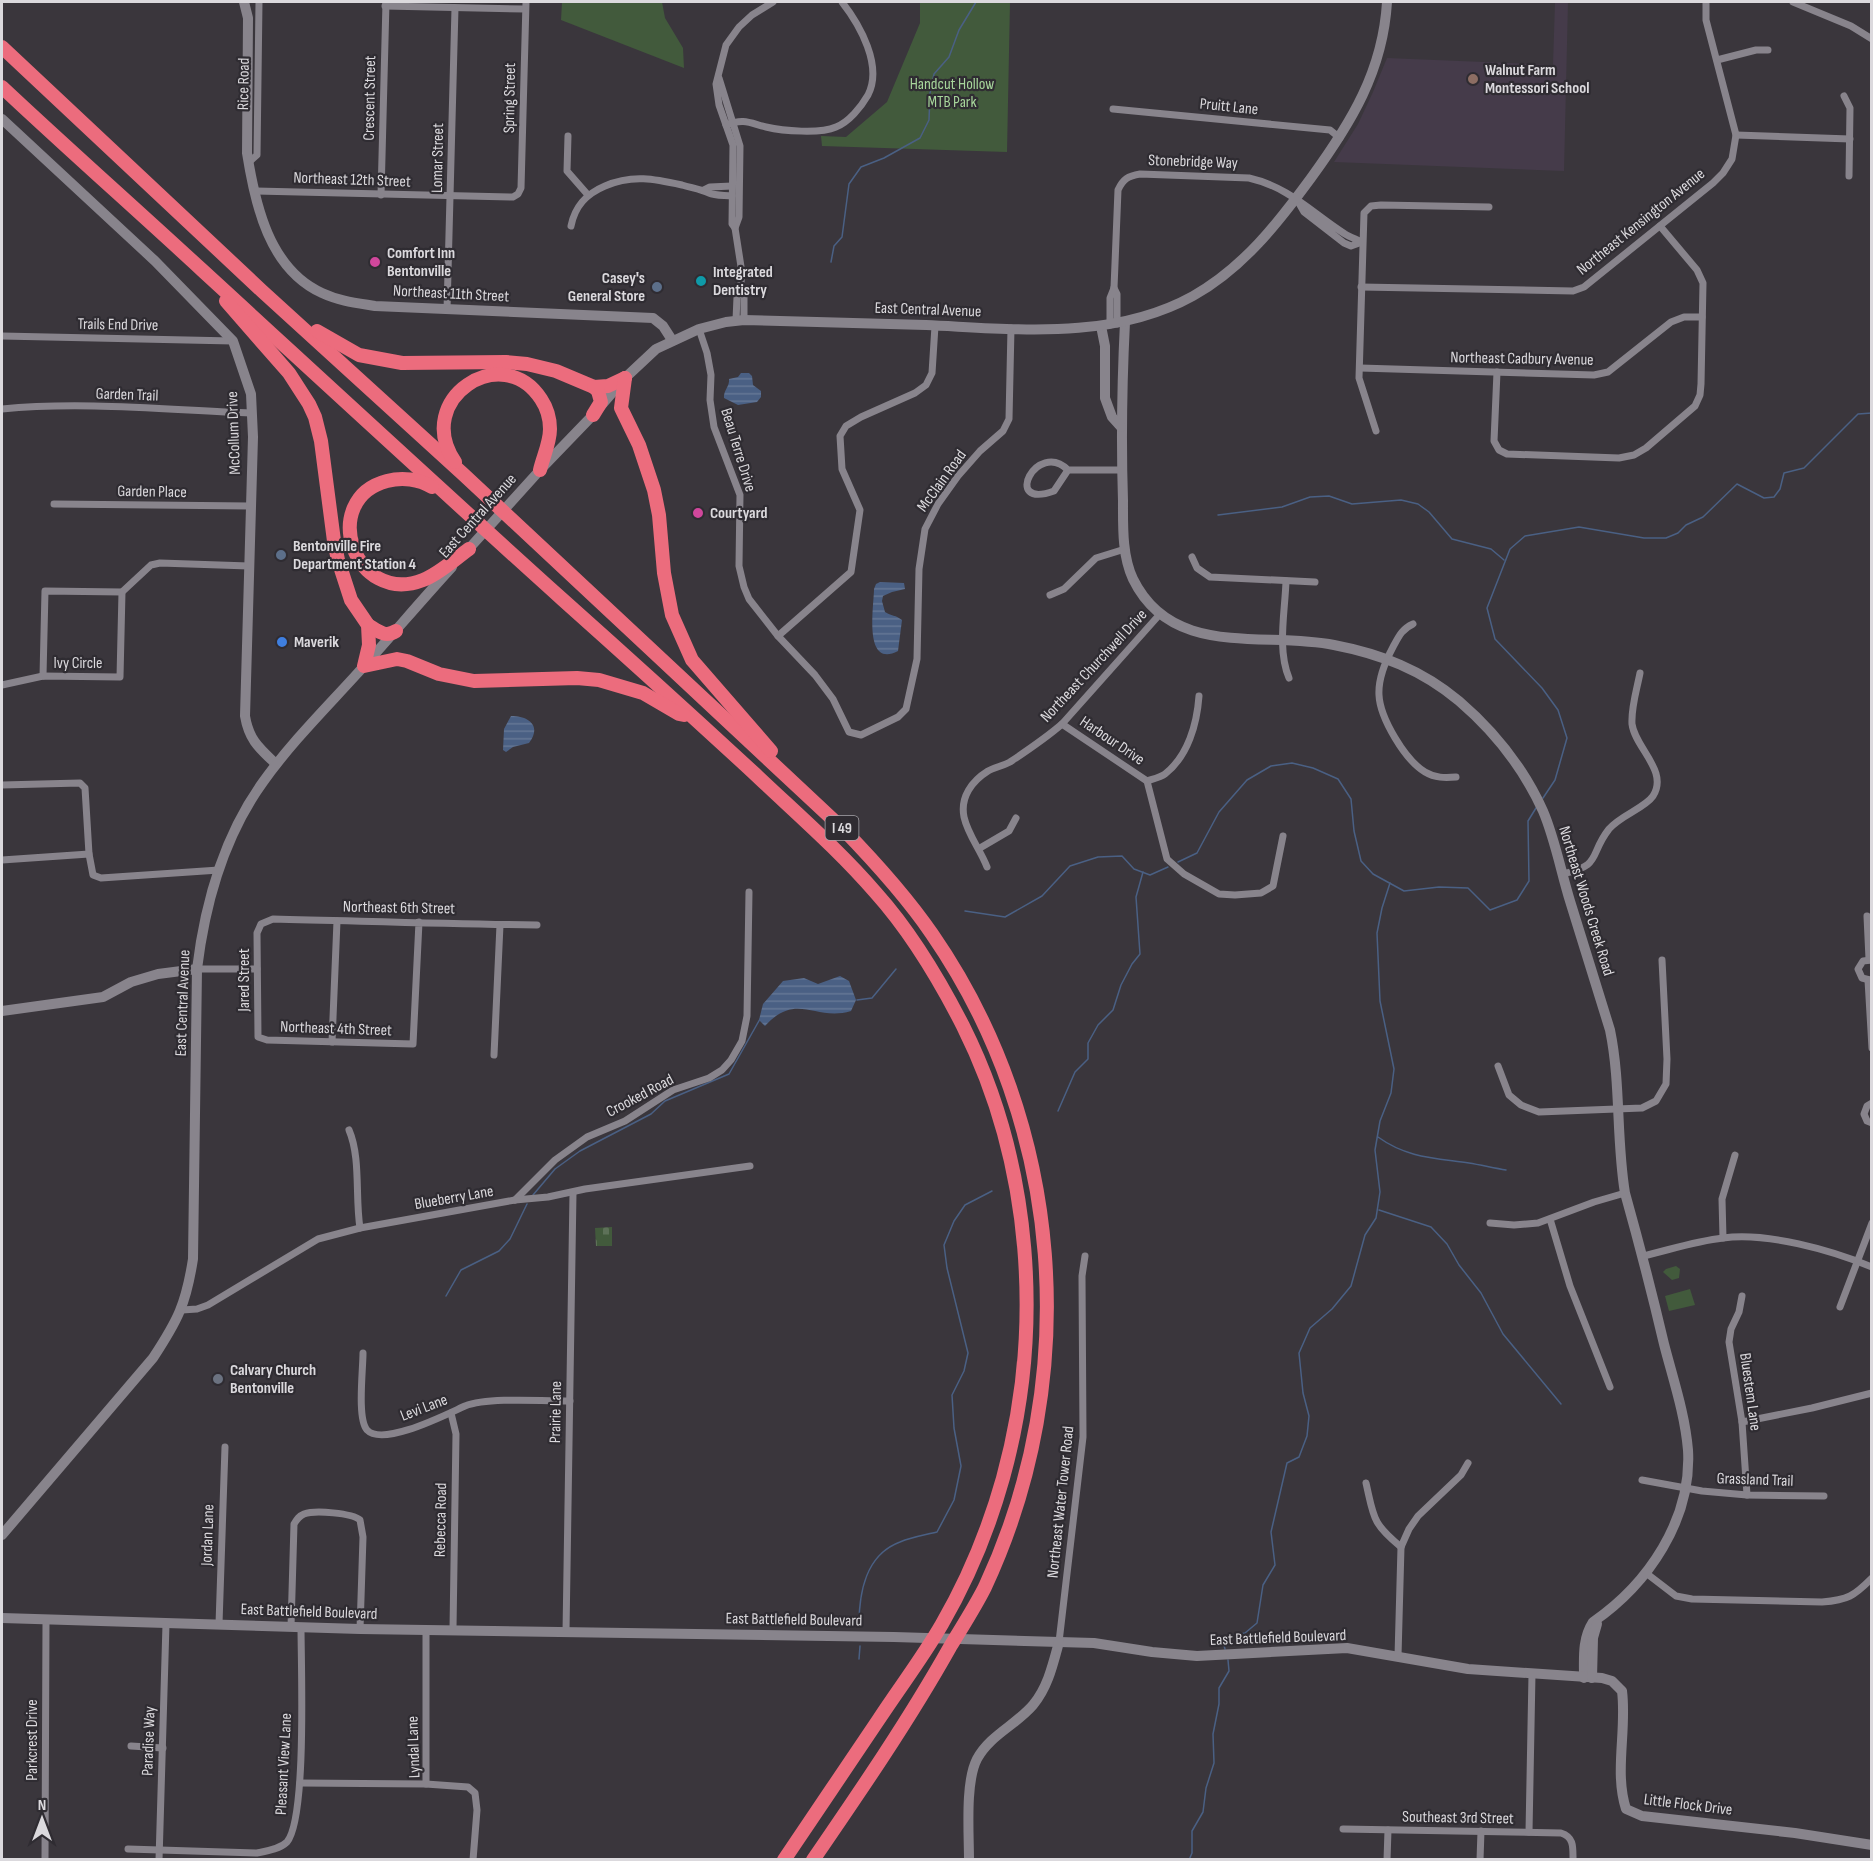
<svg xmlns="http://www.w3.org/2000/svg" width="1873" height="1861" font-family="'Sofia Sans Condensed',sans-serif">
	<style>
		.education { fill: #453b4a }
		.cemetery { fill: url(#cemetery-stones) }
		.park { fill: #425a3c }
		.water { fill: url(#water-rules) }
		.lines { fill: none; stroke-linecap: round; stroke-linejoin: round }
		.stream { stroke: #4a6084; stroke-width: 1.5 }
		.street { stroke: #88848c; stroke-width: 7 }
		.secondary { stroke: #88848c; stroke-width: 10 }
		.highway { stroke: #ec6c7d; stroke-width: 14 }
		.education-dot { fill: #8d6e63; stroke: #2f2c32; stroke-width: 2 }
		.hotel-dot { fill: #d1479c; stroke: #2f2c32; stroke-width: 2 }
		.culture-dot { fill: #0f9aa8; stroke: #2f2c32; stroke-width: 2 }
		.service-dot { fill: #5c6f8a; stroke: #2f2c32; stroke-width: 2 }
		.shop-dot { fill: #3f7fe0; stroke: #2f2c32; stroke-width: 2 }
		.worship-dot { fill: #6b7280; stroke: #2f2c32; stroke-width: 2 }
		.labels { text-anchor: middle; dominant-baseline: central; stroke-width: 4.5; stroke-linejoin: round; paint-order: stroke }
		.shield { fill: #2f2c32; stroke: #a7a5aa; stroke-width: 1.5 }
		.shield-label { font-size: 15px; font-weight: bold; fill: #dbd9dd }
		.poi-label { font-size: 16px; font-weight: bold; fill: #dbd9dd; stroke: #2f2c32; text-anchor: start }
		.street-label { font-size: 16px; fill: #dbd9dd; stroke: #2f2c32 }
		.park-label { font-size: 16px; fill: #a7d69b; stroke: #2f2c32 }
	</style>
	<defs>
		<pattern id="cemetery-stones" width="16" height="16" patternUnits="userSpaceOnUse" patternTransform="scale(1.5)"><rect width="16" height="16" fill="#425a3c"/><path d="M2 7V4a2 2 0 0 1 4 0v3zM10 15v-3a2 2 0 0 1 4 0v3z" fill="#5d7158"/></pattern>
		<pattern id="water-rules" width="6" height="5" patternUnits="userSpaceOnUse" patternTransform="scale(1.5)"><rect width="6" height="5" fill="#4a6084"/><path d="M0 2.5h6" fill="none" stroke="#647695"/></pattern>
	</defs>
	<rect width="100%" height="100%" fill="#3a363c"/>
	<polygon class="education" points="1555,2 1568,2 1564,171 1334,162 1358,124 1373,92 1387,58 1553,65"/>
	<polygon class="cemetery" points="612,1227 612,1246 596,1246 595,1228"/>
	<g class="park">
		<polygon points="562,2 662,2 665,18 683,48 684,68 561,20"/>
		<polygon points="920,2 1010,2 1007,152 822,146 821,136 846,137 887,102 920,23"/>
		<polygon points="1676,1266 1680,1269 1679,1278 1672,1280 1663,1272 1666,1269"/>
		<polygon points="1690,1289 1695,1305 1669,1311 1665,1296"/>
	</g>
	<g class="water">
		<path d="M 741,373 L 749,373 L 752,376 L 753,385 L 761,391 L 761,397 L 757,402 L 738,405 L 724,398 C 723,391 730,386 729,379 L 738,377 Z"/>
		<path d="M 880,582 L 904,583 L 905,589 L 892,592 L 883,596 L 882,601 L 885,612 C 891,616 896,615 902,620 L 898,651 C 863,669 874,606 874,589 L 876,584 Z"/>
		<path d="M 511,716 C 529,716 542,726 529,743 L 513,747 L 506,752 L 503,750 L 504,729 Z"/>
		<path d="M 840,976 L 849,981 L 856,1000 L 851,1011 C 815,1022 797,991 765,1026 L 759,1020 L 763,1004 L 783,981 L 804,978 L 818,984 Z"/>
	</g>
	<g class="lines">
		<g class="stream">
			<polyline points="831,262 834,246 842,237 849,184 861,167 884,158 920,138 929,120 930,93 934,74 949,57 959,30 976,2"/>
			<polyline points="1218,515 1282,507 1310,497 1329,496 1352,504 1401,500 1418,504 1429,512 1452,539 1491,549 1504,560"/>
			<polyline points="1543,798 1555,780 1567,738 1558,710 1542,688 1495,639 1487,608 1510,549 1525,536 1579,527 1644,538 1666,538 1678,533 1686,525 1703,517 1737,484 1764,498 1774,497 1780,489 1784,473 1804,468 1858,414 1872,413"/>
			<polyline points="1178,862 1197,853 1219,812 1247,780 1271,766 1292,763 1313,768 1338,779 1351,799 1354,831 1361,861 1373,874 1404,891 1439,887 1468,888 1490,910 1517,900 1529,881 1528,821 1536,808"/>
			<polyline points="965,911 1005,917 1042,896 1070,866 1098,857 1122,856 1134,869 1150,875 1168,867"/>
			<polyline points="857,1000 872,998 896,969"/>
			<polyline points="1058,1111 1075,1072 1088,1059 1088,1043 1098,1025 1113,1010 1121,985 1132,964 1140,954 1136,897 1143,872"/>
			<path d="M 1378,1137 C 1407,1158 1435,1158 1469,1163 C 1481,1165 1494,1168 1506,1170"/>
			<polyline points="533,1195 555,1169 580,1151 651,1114 665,1101 729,1074 760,1019"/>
			<polyline points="1379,1210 1431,1227 1447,1244 1459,1265 1481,1293 1503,1334 1561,1404"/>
			<polyline points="446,1296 461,1270 499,1251 510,1239 527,1204"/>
			<path d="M 859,1625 C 859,1593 865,1555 900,1542 C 912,1537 925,1535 937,1532 L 954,1500 L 961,1466 L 954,1428 L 952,1395 L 964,1371 L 968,1353 L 947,1268 L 944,1245 L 954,1221 L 965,1205 L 992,1191"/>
			<polyline points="1225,1649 1223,1642 1229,1636 1245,1633 1257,1623 1263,1585 1275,1565 1271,1532 1287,1463 1299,1457 1307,1436 1309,1416 1303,1393 1299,1353 1310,1328 1332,1309 1351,1286 1365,1235 1376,1218 1380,1192 1375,1150 1380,1121 1391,1093 1394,1069 1380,1001 1377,933 1382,908 1390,883"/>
			<polyline points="859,1659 860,1646"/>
			<polyline points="1189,1860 1192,1853 1192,1831 1203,1812 1206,1788 1214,1763 1213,1734 1219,1704 1219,1688 1229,1671 1228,1660"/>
		</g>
		<g class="street">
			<polyline points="1793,2 1851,26 1872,39"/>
			<polyline points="385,6 525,9"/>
			<polyline points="1717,60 1756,50 1768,50"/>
			<polyline points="719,78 740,146 739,217 735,228"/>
			<polyline points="1844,96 1850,108 1849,176"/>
			<polyline points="1113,109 1330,130 1340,138"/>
			<path d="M 726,125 C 744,118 750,123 766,127 C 783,131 820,134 836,127 C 849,122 861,107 868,95 C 883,66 860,25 842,2"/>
			<polyline points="1736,135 1850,139"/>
			<polyline points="568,136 567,171 588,195"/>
			<polyline points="248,163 257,155 259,2"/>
			<polyline points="704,190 710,187 732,186"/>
			<polyline points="256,191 513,197 518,194 521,188 526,2"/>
			<polyline points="381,195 386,2"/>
			<path d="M 571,226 C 575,206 586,194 605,186 C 632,174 655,179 682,185 C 692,188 700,189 709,193 C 715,196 725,195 732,196"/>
			<polyline points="1361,287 1573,291 1584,287 1713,183 1723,173 1732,159 1736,135 1706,20 1706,2"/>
			<polyline points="1114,288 1117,294 1117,324"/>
			<polyline points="740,291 744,297 744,320"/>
			<polyline points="447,310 455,8"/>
			<polyline points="736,320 737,297 740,291 742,273 735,228 732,224 733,145 719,105 716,84 726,45 739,27 752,15 773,2"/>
			<path d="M 1110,325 L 1110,298 L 1114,288 L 1118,190 C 1123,179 1128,176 1140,174 L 1249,178 C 1289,187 1312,213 1345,234 C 1350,237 1356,239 1362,242 L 1351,246 L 1344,243 L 1304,212 L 1296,198"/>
			<polyline points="699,329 707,353 711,375 710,400 714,427 740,495 739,566 744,587 749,599 778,636 815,675 833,699 849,732 861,735 898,717 906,709 917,659 919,569 925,529 938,504 958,476 980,451 1003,431 1009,419 1011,328"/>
			<polyline points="2,336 233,341"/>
			<polyline points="1360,368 1594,375 1608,372 1671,322 1684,317 1702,317"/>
			<polyline points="1497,372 1494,441 1499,450 1507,454 1619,458 1634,455 1646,448 1695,406 1700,395 1701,384 1703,283 1697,270 1660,226"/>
			<path d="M 2,409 C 82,401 170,410 251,413"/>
			<polyline points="1376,431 1359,378 1364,213 1371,206 1381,205 1489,207"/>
			<path d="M 1068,470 L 1054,491 C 1001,510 1037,439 1068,470 L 1122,470"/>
			<polyline points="54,504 250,506"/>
			<polyline points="1192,557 1197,568 1210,577 1315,582"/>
			<path d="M 1286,581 C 1285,612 1277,649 1289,678"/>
			<polyline points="1050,595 1064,589 1096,558 1125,549"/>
			<path d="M 1413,624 C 1402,629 1399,636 1393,647 C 1385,662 1378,678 1379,695 C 1380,718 1405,760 1425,772 C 1435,778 1445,778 1456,777"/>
			<polyline points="778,636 851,572 860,510 842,469 840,436 846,426 861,417 915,393 926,385 932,373 935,326"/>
			<polyline points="43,676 45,591 122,592 151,565 160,563 249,566"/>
			<polyline points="2,685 43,676 120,677 122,592"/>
			<polyline points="1062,724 1147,781 1167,859 1184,874 1219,894 1235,895 1261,893 1273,886 1283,836"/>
			<path d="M 1147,781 C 1153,779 1161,777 1165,774 C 1188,756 1197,724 1199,696"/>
			<polyline points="2,785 80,783 85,788 89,854 93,875 101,878 219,870"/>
			<polyline points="980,848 1009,831 1016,818"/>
			<polyline points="2,860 89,854"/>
			<path d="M 987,867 C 980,849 968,835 964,817 C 960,797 972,781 988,771 C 995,767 1003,766 1010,762 C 1028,750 1046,738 1062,724 L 1160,614"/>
			<path d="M 1562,874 C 1603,865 1588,856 1609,829 C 1621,815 1645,808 1653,796 C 1669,771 1635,748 1632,724 C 1631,707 1637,689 1640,673"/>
			<polyline points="1867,916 1869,959"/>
			<path d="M 419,922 L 413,1044 L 267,1040 L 258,1037 L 257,933 L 261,924 L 273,919 C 361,921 449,924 537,925"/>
			<polyline points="197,969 257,969"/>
			<polyline points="1868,980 1872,1048"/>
			<polyline points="1870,980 1862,978 1858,969 1863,961 1872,960"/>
			<polyline points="332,1042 337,921"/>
			<polyline points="494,1055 500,925"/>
			<polyline points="1498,1066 1509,1095 1521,1105 1539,1112 1642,1108 1656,1101 1666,1084 1667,1059 1662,960"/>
			<polyline points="1872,1103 1867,1106 1864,1114 1867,1121 1872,1123"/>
			<path d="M 349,1130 C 361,1158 355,1197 360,1228"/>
			<polyline points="515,1200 555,1160 587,1137 625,1121 673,1090 709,1078 722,1070 731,1060 742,1041 747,1016 749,892"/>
			<polyline points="1550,1219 1570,1286 1610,1387"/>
			<polyline points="1490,1223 1514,1225 1538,1223 1594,1202 1625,1193"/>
			<polyline points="1723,1238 1722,1199 1735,1155"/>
			<path d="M 1643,1256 C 1669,1250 1696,1241 1723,1238 C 1767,1232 1831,1250 1872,1267"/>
			<polyline points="1742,1296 1739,1312 1731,1329 1729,1342 1742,1422 1747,1495"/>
			<polyline points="1840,1307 1872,1223"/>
			<polyline points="182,1310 197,1309 208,1305 318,1239 360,1228 515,1200 548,1197 585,1189 750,1166"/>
			<path d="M 363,1353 C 363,1370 357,1419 367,1430 C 383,1447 447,1414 465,1406 C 488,1397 544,1401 570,1401"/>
			<polyline points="451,1413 456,1434 453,1629"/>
			<polyline points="1742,1422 1812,1408 1872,1393"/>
			<polyline points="1642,1480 1702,1491 1747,1495 1824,1496"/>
			<path d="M 1366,1483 C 1374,1518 1372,1523 1401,1547"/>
			<path d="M 1646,1573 L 1676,1596 L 1692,1599 L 1822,1602 C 1848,1600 1854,1596 1872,1578"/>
			<polyline points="219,1624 225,1447"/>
			<path d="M 291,1627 L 294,1524 C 297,1519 299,1516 304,1514 C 315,1510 352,1513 360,1520 L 363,1537 L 360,1629"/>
			<polyline points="566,1632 573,1193"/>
			<polyline points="1059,1642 1083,1437 1082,1276 1085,1256"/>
			<polyline points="1398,1656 1401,1547 1409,1529 1418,1516 1461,1475 1468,1463"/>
			<polyline points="131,1746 163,1748"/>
			<polyline points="300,1783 426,1784 468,1787 475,1793 477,1810 473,1860"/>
			<polyline points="426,1784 426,1630"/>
			<path d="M 1343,1829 L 1561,1833 C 1574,1837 1573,1847 1573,1860"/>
			<polyline points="1529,1832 1532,1674"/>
			<path d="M 128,1849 L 257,1853 C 267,1851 280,1849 287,1842 C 307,1818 301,1665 301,1627"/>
			<polyline points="45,1860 46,1620"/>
			<polyline points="159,1860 166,1624"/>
			<polyline points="1387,1860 1388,1830"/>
			<polyline points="1480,1860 1481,1831"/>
		</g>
		<g class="secondary">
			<path d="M 244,2 L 248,18 L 247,153 C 255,204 269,269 322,293 C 339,301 357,303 375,306 L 653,318 L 663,326 L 672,340"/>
			<path d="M 2,119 L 155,261 L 233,341 L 251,394 L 253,437 L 245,716 C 249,740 259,748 276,764"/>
			<path d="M 1125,322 C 1122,382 1121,441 1123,501 C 1123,526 1122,556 1133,579 C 1172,659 1264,631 1334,645 C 1381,654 1422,670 1459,701 C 1494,731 1524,769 1543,811 C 1555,839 1561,872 1570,901 C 1583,944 1597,987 1610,1030 C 1621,1083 1616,1139 1625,1193 C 1639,1243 1652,1293 1664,1344 C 1673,1379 1685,1414 1688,1450 C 1692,1520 1648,1584 1593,1622 C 1582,1639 1584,1658 1584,1678"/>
			<polyline points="1101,326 1105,346 1105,398 1112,417 1121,427"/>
			<path d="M 465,553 L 540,470 L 593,415 L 625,378 L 656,349 L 699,329 L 726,322 L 744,320 C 805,322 865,323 926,325 C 1015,329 1112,341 1193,296 C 1243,268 1278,223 1311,178 C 1351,123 1383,71 1387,2"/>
			<polyline points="2,1011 103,997 131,982 158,974 197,969"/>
			<path d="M 2,1535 L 153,1358 C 178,1320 186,1304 193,1259 L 197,969 C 205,903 224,836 263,782 C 290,744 324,710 355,676 C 388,640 419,603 452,567"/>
			<path d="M 2,1618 L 360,1629 L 894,1637 L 1059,1642 L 1094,1643 L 1152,1652 L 1197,1656 L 1347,1648 L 1468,1669 L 1602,1678 L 1612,1681 L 1622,1691 C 1627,1730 1614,1772 1626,1809 L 1642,1816 L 1795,1833 L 1872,1845"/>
			<polyline points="1592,1678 1593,1638 1597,1624"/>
			<path d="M 969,1860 C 969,1833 965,1782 977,1759 C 990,1735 1016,1725 1033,1705 C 1048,1687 1053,1664 1059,1642"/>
		</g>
		<g class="highway">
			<path d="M 2,47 L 262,291 L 463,474 L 843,829 C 875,862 906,896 932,934 C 1064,1125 1083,1377 985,1587 C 975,1607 962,1627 950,1647 C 909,1720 861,1790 813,1860"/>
			<path d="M 2,87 C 68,149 136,209 202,270 C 322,380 441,490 562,599 C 627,657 691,715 755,774 C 796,813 839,850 876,893 C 911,932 939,979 963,1026 C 1032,1164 1044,1330 1003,1478 C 989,1528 968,1579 942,1624 C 923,1657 900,1687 879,1719 C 847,1766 816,1813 784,1860"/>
			<polyline points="226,301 289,373 309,404 315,417 321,441 334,541 338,560 351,600 368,625 369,645 364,666 397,659 407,661 439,674 474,681 577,678 599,680 643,693 679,714 684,715"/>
			<polyline points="317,331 359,355 402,363 506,362 527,364 556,371 594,387 608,386 625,378"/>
			<polyline points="625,378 621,408 639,445 654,490 659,515 664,573 672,615 692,660 771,751"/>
			<polyline points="593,415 601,402 598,391 594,387"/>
			<path d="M 455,462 C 412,399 503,340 541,399 C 547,408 550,418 550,429 C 550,443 543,457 540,470"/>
			<path d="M 432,487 C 419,479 402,477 387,481 C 318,499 354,607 423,580 C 439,574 455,559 469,549"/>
			<path d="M 368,625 C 378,631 385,638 396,631"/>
		</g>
	</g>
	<circle class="education-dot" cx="1473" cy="79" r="6"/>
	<g class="hotel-dot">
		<circle cx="375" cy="262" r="6"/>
		<circle cx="698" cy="513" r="6"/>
	</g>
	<circle class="culture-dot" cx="701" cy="281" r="6"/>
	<g class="service-dot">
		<circle cx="657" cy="287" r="6"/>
		<circle cx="281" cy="555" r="6"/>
	</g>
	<circle class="shop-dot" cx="282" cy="642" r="6"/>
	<circle class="worship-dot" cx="218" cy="1379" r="6"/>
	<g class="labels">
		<rect class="shield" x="825.5" y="816" width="33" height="24" rx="4.5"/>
		<g class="shield-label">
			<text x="842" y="828">I 49</text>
		</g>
		<g class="poi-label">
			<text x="1485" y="70">Walnut Farm<tspan x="1485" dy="18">Montessori School</tspan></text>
			<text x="387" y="253">Comfort Inn<tspan x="387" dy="18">Bentonville</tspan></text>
			<text x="713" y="272">Integrated<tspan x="713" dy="18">Dentistry</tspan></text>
			<text x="645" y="278" text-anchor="end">Casey's<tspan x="645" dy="18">General Store</tspan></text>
			<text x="710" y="513">Courtyard</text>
			<text x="293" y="546">Bentonville Fire<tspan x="293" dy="18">Department Station 4</tspan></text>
			<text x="294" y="642">Maverik</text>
			<text x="230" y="1370">Calvary Church<tspan x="230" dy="18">Bentonville</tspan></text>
		</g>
		<g class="street-label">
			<text transform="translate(244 84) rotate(-89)">Rice Road</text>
			<text transform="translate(370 98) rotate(-89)">Crescent Street</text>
			<text transform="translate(510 98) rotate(-89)">Spring Street</text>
			<text transform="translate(1229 107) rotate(6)">Pruitt Lane</text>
			<text transform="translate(438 158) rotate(-89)">Lomar Street</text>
			<text transform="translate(1193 162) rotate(2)">Stonebridge Way</text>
			<text transform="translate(352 180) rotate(2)">Northeast 12th Street</text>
			<text transform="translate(1641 222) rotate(-39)">Northeast Kensington Avenue</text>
			<text transform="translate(451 294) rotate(3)">Northeast 11th Street</text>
			<text transform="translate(928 310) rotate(2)">East Central Avenue</text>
			<text transform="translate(118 325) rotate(1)">Trails End Drive</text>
			<text transform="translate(1522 359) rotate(1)">Northeast Cadbury Avenue</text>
			<text transform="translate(127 395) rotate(2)">Garden Trail</text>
			<text transform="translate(234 433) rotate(-92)">McCollum Drive</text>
			<text transform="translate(738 450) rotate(73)">Beau Terre Drive</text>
			<text transform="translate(942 481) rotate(-54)">McClain Road</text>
			<text transform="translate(152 492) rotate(1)">Garden Place</text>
			<text transform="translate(478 516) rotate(-48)">East Central Avenue</text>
			<text x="78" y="663">Ivy Circle</text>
			<text transform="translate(1094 666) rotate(-47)">Northeast Churchwell Drive</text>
			<text transform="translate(1112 741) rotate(34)">Harbour Drive</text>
			<text transform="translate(1586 901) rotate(73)">Northeast Woods Creek Road</text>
			<text transform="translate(399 908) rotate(1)">Northeast 6th Street</text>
			<text transform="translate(244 980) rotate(-90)">Jared Street</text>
			<text transform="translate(183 1003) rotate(-88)">East Central Avenue</text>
			<text transform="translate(336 1029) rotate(2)">Northeast 4th Street</text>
			<text transform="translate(640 1096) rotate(-28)">Crooked Road</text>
			<text transform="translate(454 1198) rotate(-10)">Blueberry Lane</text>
			<text transform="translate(1750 1392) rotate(82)">Bluestem Lane</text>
			<text transform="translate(424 1408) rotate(-21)">Levi Lane</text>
			<text transform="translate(556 1412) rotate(-89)">Prairie Lane</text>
			<text transform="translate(1755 1480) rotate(2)">Grassland Trail</text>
			<text transform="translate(1061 1502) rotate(-84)">Northeast Water Tower Road</text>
			<text transform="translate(441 1520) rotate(-89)">Rebecca Road</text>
			<text transform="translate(208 1535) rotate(-88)">Jordan Lane</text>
			<text transform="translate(309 1612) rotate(2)">East Battlefield Boulevard</text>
			<text transform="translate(794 1620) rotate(1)">East Battlefield Boulevard</text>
			<text transform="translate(1278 1638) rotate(-2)">East Battlefield Boulevard</text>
			<text transform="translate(32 1740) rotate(-90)">Parkcrest Drive</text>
			<text transform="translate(149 1741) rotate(-88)">Paradise Way</text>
			<text transform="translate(414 1747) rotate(-92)">Lyndal Lane</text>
			<text transform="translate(284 1764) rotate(-87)">Pleasant View Lane</text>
			<text transform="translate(1688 1805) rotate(7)">Little Flock Drive</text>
			<text transform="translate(1458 1818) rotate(1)">Southeast 3rd Street</text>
		</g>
		<g class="park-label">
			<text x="952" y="84">Handcut Hollow<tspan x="952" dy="18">MTB Park</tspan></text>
		</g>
	</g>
	<rect width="1873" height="1861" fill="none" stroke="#dbd9dd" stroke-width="6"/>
	<g transform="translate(42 1819)" stroke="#2f2c32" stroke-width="4.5" paint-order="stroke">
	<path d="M0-4.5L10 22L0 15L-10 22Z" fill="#dbd9dd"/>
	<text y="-9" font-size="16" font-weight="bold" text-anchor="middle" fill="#dbd9dd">N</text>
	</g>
</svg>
